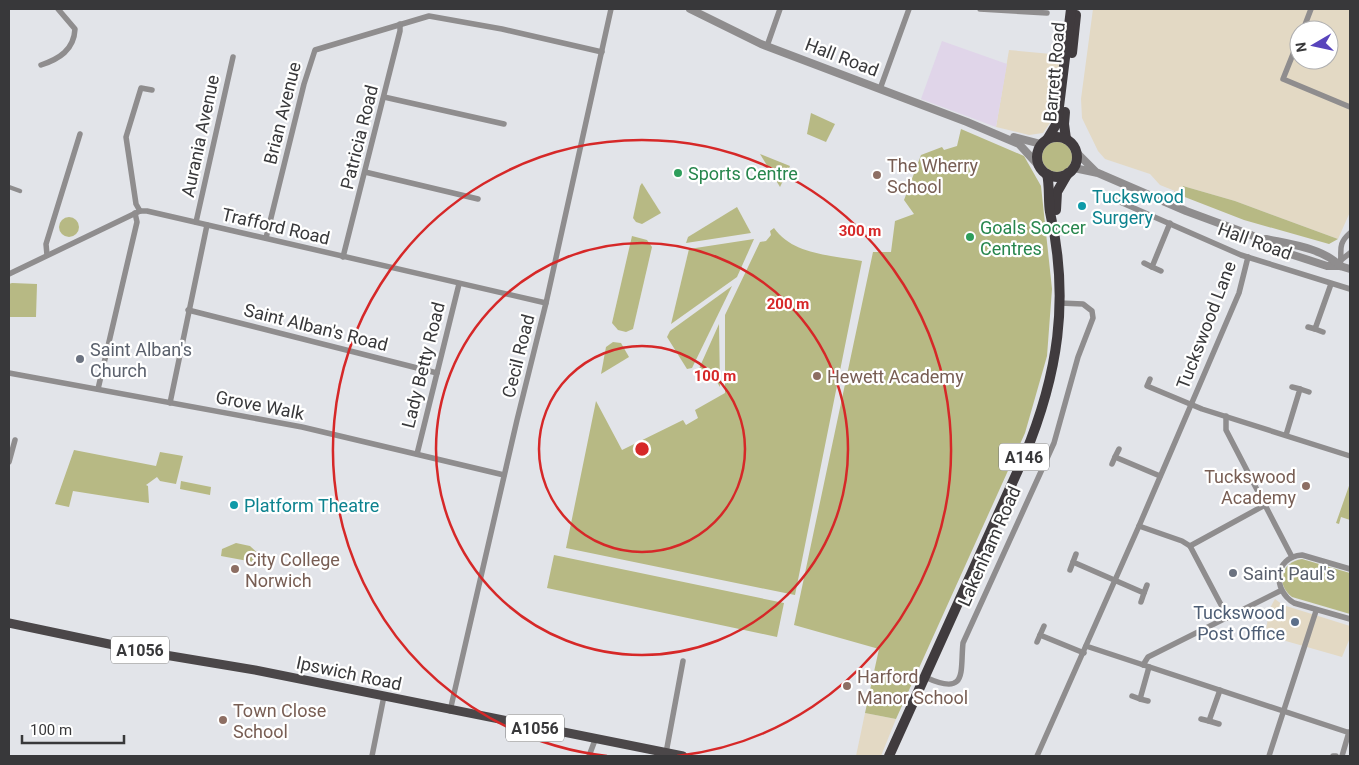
<svg xmlns="http://www.w3.org/2000/svg" width="1359" height="765" font-family="Roboto,sans-serif">
	<style>
		.commercial { fill: #e3d9c4; fill-rule: evenodd }
		.industrial { fill: #e0d5e9 }
		.green { fill: #b7b984 }
		.lines { fill: none; stroke-linecap: round; stroke-linejoin: round }
		.pedestrian { stroke: #8f8d8e; stroke-width: 4.5 }
		.minor { stroke: #8f8d8e; stroke-width: 5.5 }
		.tertiary { stroke: #8f8d8e; stroke-width: 8 }
		.primary { stroke: #4b4749; stroke-width: 9 }
		.trunk { stroke: #403b3e; stroke-width: 10 }
		.ring { fill: none; stroke: #d62828; stroke-width: 2.5 }
		.leisure-dot { fill: #2e9e5b; stroke: #fff; stroke-width: 2 }
		.education-dot { fill: #8d6e63; stroke: #fff; stroke-width: 2 }
		.culture-dot { fill: #0f9aa8; stroke: #fff; stroke-width: 2 }
		.worship-dot { fill: #6b7280; stroke: #fff; stroke-width: 2 }
		.service-dot { fill: #5c6f8a; stroke: #fff; stroke-width: 2 }
		.labels { text-anchor: middle; dominant-baseline: central; stroke-width: 4.5; stroke-linejoin: round; paint-order: stroke }
		.shield { fill: #fff; stroke: #747475; stroke-width: 1 }
		.shield-label { font-size: 16px; font-weight: bold; fill: #38383a }
		.street-label { font-size: 18px; fill: #38383a; stroke: #fff }
		.education-label { font-size: 18px; fill: #785e54; stroke: #fff; text-anchor: start }
		.leisure-label { font-size: 18px; fill: #27864d; stroke: #fff; text-anchor: start }
		.culture-label { font-size: 18px; fill: #0d838f; stroke: #fff; text-anchor: start }
		.worship-label { font-size: 18px; fill: #5b616d; stroke: #fff; text-anchor: start }
		.service-label { font-size: 18px; fill: #4e5e75; stroke: #fff; text-anchor: end }
		.centre { fill: #d62828; stroke: #fff; stroke-width: 2.5 }
		.ring-label { font-size: 15px; text-anchor: middle; font-weight: bold; fill: #d62828; stroke: #fff; stroke-width: 4.5; stroke-linejoin: round; paint-order: stroke }
	</style>
	<rect width="100%" height="100%" fill="#e2e4e9"/>
	<g class="commercial">
		<path d="M 1093,9 L 1350,9 L 1350,212 L 1338,239 L 1235,201 L 1183,186 L 1180,193 L 1160,185 L 1150,174 L 1105,159 L 1098,151 L 1082,118 L 1081,99 ZM 1299,30 L 1329,30 L 1329,60 L 1299,60 Z"/>
		<polygon points="1009,50 1062,55 1052,120 1043,133 1029,135 996,127"/>
		<polygon points="1275,599 1283,605 1350,626 1350,638 1342,657 1265,635 1270,608"/>
		<polygon points="865,713 896,719 881,756 856,756"/>
	</g>
	<polygon class="industrial" points="942,41 1007,64 996,127 921,99"/>
	<g class="green">
		<polygon points="811,113 835,124 826,142 807,134"/>
		<polygon points="961,129 1024,156 1041,186 1052,289 1047,356 1025,433 896,719 865,713 879,649 794,625 873,252 891,252 895,221 914,214 904,200 921,155 942,147 944,150 957,146"/>
		<circle cx="1057" cy="157" r="15"/>
		<polygon points="760,154 790,166 780,187"/>
		<polygon points="642,183 661,213 642,224 636,222 633,218 640,186"/>
		<polygon points="1183,186 1235,201 1338,239 1329,244 1244,220 1177,194 1174,191 1180,193"/>
		<polygon points="737,207 751,233 686,243 688,237"/>
		<circle cx="69" cy="227" r="10"/>
		<path d="M 774,228 C 793,255 831,255 862,261 L 795,595 L 566,548 L 596,401 L 622,450 L 683,420 L 686,425 L 698,418 L 695,410 L 725,393 L 725,315 L 760,242 L 766,241 L 771,235 L 770,231 Z"/>
		<polygon points="632,236 647,240 652,247 633,329 626,332 618,330 612,323"/>
		<polygon points="754,239 737,277 671,324 689,249"/>
		<polygon points="12,283 37,284 36,317 9,317 9,284"/>
		<polygon points="732,286 692,368 687,369 667,337 670,331"/>
		<polygon points="719,324 720,387 708,367 697,373"/>
		<polygon points="613,342 621,343 629,357 601,374 606,347"/>
		<polygon points="74,450 156,466 160,452 183,456 176,484 160,481 157,477 146,485 148,486 149,503 73,491 69,507 55,504"/>
		<polygon points="181,481 211,487 210,495 180,489"/>
		<polygon points="1350,483 1350,520 1341,517 1339,524 1336,523"/>
		<polygon points="236,543 250,546 265,560 264,564 221,556 222,549"/>
		<polygon points="554,555 784,603 777,637 547,588"/>
		<path d="M 1302,559 L 1350,573 L 1350,614 L 1292,597 C 1275,584 1281,562 1302,559 Z"/>
	</g>
	<g class="lines">
		<polyline class="pedestrian" points="9,187 20,191"/>
		<g class="minor">
			<polyline points="980,9 1047,13"/>
			<polyline points="1303,30 1311,9"/>
			<polyline points="1299,39 1283,79 1350,107"/>
			<polyline points="767,46 780,9"/>
			<path d="M 41,65 C 59,59 74,50 75,29 L 58,9"/>
			<polyline points="880,89 909,9"/>
			<polyline points="384,97 504,124"/>
			<polyline points="365,172 478,199"/>
			<polyline points="1111,198 1241,255 1350,289"/>
			<polyline points="140,211 136,204 126,137 141,88 152,90"/>
			<polyline points="196,222 233,57"/>
			<polyline points="266,238 304,84 315,50 429,16 502,29 602,52"/>
			<polyline points="47,255 46,244 80,134"/>
			<polyline points="343,257 400,31 400,24"/>
			<polyline points="1341,260 1350,253"/>
			<polyline points="1144,263 1152,267 1170,223"/>
			<path d="M 1340,266 C 1343,252 1336,245 1350,233"/>
			<polyline points="1152,267 1161,271"/>
			<polyline points="9,274 140,211 147,211 546,303"/>
			<polyline points="188,310 437,373"/>
			<polyline points="1308,327 1315,329 1331,284"/>
			<polyline points="1315,329 1323,332"/>
			<polyline points="9,373 302,427 504,475"/>
			<polyline points="1150,379 1147,386 1202,409 1350,456"/>
			<polyline points="98,389 137,222 135,213"/>
			<polyline points="1300,389 1309,392"/>
			<polyline points="170,403 207,225"/>
			<polyline points="1226,416 1226,430 1292,557"/>
			<polyline points="1286,435 1300,389 1292,387"/>
			<polyline points="1119,449 1115,457 1160,476"/>
			<polyline points="417,454 459,284"/>
			<polyline points="9,462 15,440"/>
			<polyline points="1112,464 1115,457"/>
			<polyline points="1139,526 1182,541 1190,546 1228,618"/>
			<polyline points="1190,546 1265,505"/>
			<polyline points="1076,554 1073,562 1144,593 1147,585"/>
			<path d="M 1350,569 L 1302,555 C 1274,557 1272,590 1294,603 L 1350,619"/>
			<polyline points="1070,570 1073,562"/>
			<polyline points="1141,602 1144,593"/>
			<polyline points="1044,626 1040,635 1084,653"/>
			<polyline points="1037,642 1040,635"/>
			<polyline points="1086,646 1350,733"/>
			<polyline points="1143,665 1148,657 1280,591"/>
			<path d="M 925,677 C 968,697 960,672 963,643 L 1054,443 L 1078,357 L 1093,318 L 1092,311 L 1083,304 L 1060,303"/>
			<polyline points="1132,696 1140,699 1149,667"/>
			<polyline points="1140,699 1148,701"/>
			<polyline points="450,711 517,420 546,303 611,9"/>
			<polyline points="1201,719 1209,721 1220,690"/>
			<polyline points="1209,721 1219,724"/>
			<polyline points="666,753 683,661"/>
			<polyline points="372,756 384,696"/>
			<polyline points="589,756 595,740"/>
			<polyline points="1037,756 1139,526 1239,293 1248,257"/>
			<polyline points="1269,756 1316,611"/>
			<polyline points="1333,756 1336,756"/>
			<polyline points="1342,756 1349,732"/>
		</g>
		<g class="tertiary">
			<polyline points="690,9 761,44 967,122 1019,144 1039,166"/>
			<polyline points="1014,137 1041,144"/>
			<polyline points="1076,152 1096,172"/>
			<polyline points="1074,168 1098,173 1186,211 1251,235 1287,253 1327,266 1340,266 1350,269"/>
			<path d="M 1266,239 C 1289,244 1323,248 1340,266"/>
		</g>
		<polyline class="primary" points="9,623 147,652 255,670 683,756"/>
		<g class="trunk">
			<polyline points="1072,53 1076,15"/>
			<polyline points="1065,112 1064,124 1066,139"/>
			<circle cx="1057" cy="157" r="20"/>
			<polyline points="1048,138 1057,123 1071,9"/>
			<polyline points="1056,210 1057,192 1068,173"/>
			<path d="M 889,756 L 1024,457 C 1058,375 1070,300 1050,212 C 1048,200 1050,187 1047,174"/>
		</g>
	</g>
	<g class="ring">
		<circle cx="642" cy="449" r="103"/>
		<circle cx="642" cy="449" r="206"/>
		<path d="M607 756A309 309 0 1 1 677 756"/>
	</g>
	<g class="leisure-dot">
		<circle cx="678" cy="173" r="5"/>
		<circle cx="970" cy="237" r="5"/>
	</g>
	<g class="education-dot">
		<circle cx="877" cy="175" r="5"/>
		<circle cx="817" cy="376" r="5"/>
		<circle cx="1306" cy="486" r="5"/>
		<circle cx="235" cy="569" r="5"/>
		<circle cx="847" cy="686" r="5"/>
		<circle cx="223" cy="720" r="5"/>
	</g>
	<g class="culture-dot">
		<circle cx="1082" cy="206" r="5"/>
		<circle cx="234" cy="505" r="5"/>
	</g>
	<g class="worship-dot">
		<circle cx="80" cy="359" r="5"/>
		<circle cx="1233" cy="573" r="5"/>
	</g>
	<circle class="service-dot" cx="1295" cy="622" r="5"/>
	<g class="labels">
		<g class="shield">
			<rect x="999" y="443.5" width="50" height="27" rx="4"/>
			<rect x="111" y="636.5" width="58" height="27" rx="4"/>
			<rect x="506" y="714.5" width="58" height="27" rx="4"/>
		</g>
		<g class="shield-label">
			<text x="1024" y="457">A146</text>
			<text x="140" y="650">A1056</text>
			<text x="535" y="728">A1056</text>
		</g>
		<g class="street-label">
			<text transform="translate(842 57) rotate(21)">Hall Road</text>
			<text transform="translate(1054 72) rotate(-85)">Barrett Road</text>
			<text transform="translate(282 113) rotate(-76)">Brian Avenue</text>
			<text transform="translate(200 136) rotate(-78)">Aurania Avenue</text>
			<text transform="translate(359 137) rotate(-76)">Patricia Road</text>
			<text transform="translate(276 226) rotate(13)">Trafford Road</text>
			<text transform="translate(1255 241) rotate(20)">Hall Road</text>
			<text transform="translate(1206 325) rotate(-69)">Tuckswood Lane</text>
			<text transform="translate(316 327) rotate(14)">Saint Alban's Road</text>
			<text transform="translate(518 356) rotate(-76)">Cecil Road</text>
			<text transform="translate(423 365) rotate(-76)">Lady Betty Road</text>
			<text transform="translate(260 405) rotate(11)">Grove Walk</text>
			<text transform="translate(989 546) rotate(-66)">Lakenham Road</text>
			<text transform="translate(349 673) rotate(12)">Ipswich Road</text>
		</g>
		<g class="education-label">
			<text x="887" y="165">The Wherry<tspan x="887" dy="21">School</tspan></text>
			<text x="827" y="376">Hewett Academy</text>
			<text x="1296" y="476" text-anchor="end">Tuckswood<tspan x="1296" dy="21">Academy</tspan></text>
			<text x="245" y="559">City College<tspan x="245" dy="21">Norwich</tspan></text>
			<text x="857" y="676">Harford<tspan x="857" dy="21">Manor School</tspan></text>
			<text x="233" y="710">Town Close<tspan x="233" dy="21">School</tspan></text>
		</g>
		<g class="leisure-label">
			<text x="688" y="173">Sports Centre</text>
			<text x="980" y="227">Goals Soccer<tspan x="980" dy="21">Centres</tspan></text>
		</g>
		<g class="culture-label">
			<text x="1092" y="196">Tuckswood<tspan x="1092" dy="21">Surgery</tspan></text>
			<text x="244" y="505">Platform Theatre</text>
		</g>
		<g class="worship-label">
			<text x="90" y="349">Saint Alban's<tspan x="90" dy="21">Church</tspan></text>
			<text x="1243" y="573">Saint Paul's</text>
		</g>
		<g class="service-label">
			<text x="1285" y="612">Tuckswood<tspan x="1285" dy="21">Post Office</tspan></text>
		</g>
	</g>
	<circle cx="642" cy="449" r="8" class="centre"/>
	<g class="ring-label">
		<text x="860" y="236">300 m</text>
		<text x="788" y="309">200 m</text>
		<text x="715" y="381">100 m</text>
	</g>
	<rect width="1359" height="765" fill="none" stroke="#38383a" stroke-width="20"/>
	<g transform="translate(1314 45) rotate(261)"><circle r="24" fill="#ffffff" stroke="#afafb0"/>
	<path d="M0-4L9 19L0 12L-9 19Z" fill="#5844bc"/>
	<text y="-8" font-size="14" font-weight="bold" text-anchor="middle" fill="#38383a">N</text>
	</g>
	<path d="M22 735v8h102v-8" fill="none" stroke="#38383a" stroke-width="2.5"/>
	<text x="30" y="735" font-size="15" fill="#38383a" stroke="#ffffff" stroke-width="4" paint-order="stroke">100 m</text>
</svg>
